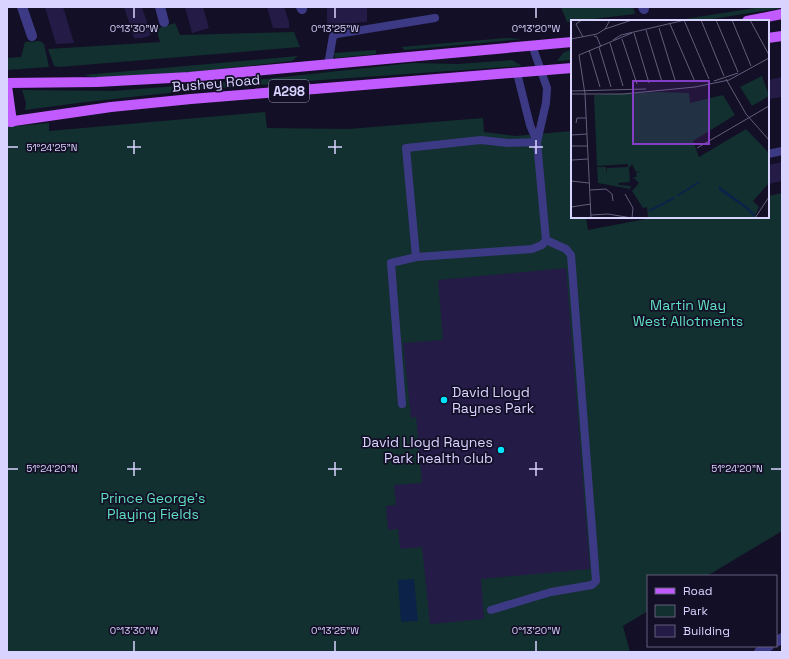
<svg xmlns="http://www.w3.org/2000/svg" width="789" height="659" font-family="'Space Grotesk',sans-serif">
	<style>
		.green { fill: #12302f }
		.water { fill: #0c2248 }
		.building { fill: #241b47 }
		.lines { fill: none; stroke-linecap: round; stroke-linejoin: round }
		.lane { stroke: #3d3a85; stroke-width: 8 }
		.street { stroke: #3d3a85; stroke-width: 10 }
		.primary { stroke: #c25bff; stroke-width: 10 }
		.ticks { fill: none; stroke: #d9d4ff; stroke-width: 1.5 }
		.poi-dot { fill: #00e5ff; stroke: #130f26; stroke-width: 1.5 }
		.labels { text-anchor: middle; dominant-baseline: central; stroke-width: 3.5; stroke-linejoin: round; paint-order: stroke }
		.shield { fill: #130f26; stroke: #9e99be; stroke-width: 1 }
		.shield-label { font-size: 13px; font-weight: bold; fill: #d9d4ff }
		.street-label { font-size: 14px; fill: #d9d4ff; stroke: #130f26 }
		.park-label { font-size: 14px; fill: #5fe0c0; stroke: #130f26 }
		.poi-label { font-size: 14px; fill: #d9d4ff; stroke: #130f26; text-anchor: start }
		.inset-river { fill: none; stroke: #0c2248; stroke-width: 2 }
		.inset-road { fill: none; stroke: #625e7d; stroke-width: 1 }
		.view { fill: #843dc5; fill-opacity: 0.15; stroke: #843dc5; stroke-width: 2 }
		.inset-edge { fill: none; stroke: #d9d4ff; stroke-width: 2 }
		.ticks-label { font-size: 10px; text-anchor: middle; fill: #d9d4ff; stroke: #130f26; stroke-width: 3.5; stroke-linejoin: round; paint-order: stroke }
	</style>
	<rect width="100%" height="100%" fill="#130f26"/>
	<g class="green">
		<polygon points="561,7 633,7 635,14 567,22"/>
		<polygon points="761,7 782,8 700,21 672,21"/>
		<polygon points="175,23 180,35 294,32 300,47 59,67 54,66 48,49 160,42 156,29"/>
		<polygon points="506,38 523,39 405,50 401,47"/>
		<polygon points="40,41 44,44 49,67 7,70 7,58 21,57 25,42"/>
		<polygon points="572,49 572,60 557,61 563,53"/>
		<polygon points="376,50 376,54 335,58 334,53"/>
		<polygon points="298,56 292,61 193,72 95,78 84,75"/>
		<path d="M 512,60 L 522,66 C 356,78 189,87 25,110 L 26,103 L 22,90 L 113,91 L 265,79 L 412,63 L 458,64 Z"/>
		<polygon points="265,112 267,128 348,129 483,118 484,132 515,136 572,131 572,217 586,217 588,230 656,217 768,217 768,196 782,193 782,531 707,576 648,576 648,611 623,626 630,652 7,652 7,127 49,123 49,131"/>
	</g>
	<polygon class="water" points="414,579 418,621 401,622 398,580"/>
	<g class="building">
		<polygon points="45,7 63,7 74,43 56,44"/>
		<polygon points="124,7 142,7 151,35 143,38 134,38"/>
		<polygon points="185,7 203,7 209,28 192,33"/>
		<polygon points="267,7 284,7 289,22 289,28 273,28"/>
		<polygon points="327,7 367,7 367,22 327,25"/>
		<polygon points="782,77 782,97 768,99 768,80"/>
		<polygon points="782,162 782,181 768,184 768,165"/>
		<polygon points="566,268 590,569 481,579 484,619 430,624 422,547 400,549 398,529 388,530 386,506 396,505 394,485 422,483 416,417 411,418 403,343 443,340 438,280"/>
	</g>
	<g class="lines">
		<g class="lane">
			<polyline points="532,45 547,88 546,103 537,142"/>
			<polyline points="328,65 333,36 337,34 435,18"/>
			<polyline points="768,154 782,151"/>
			<polyline points="416,257 406,148 481,140 508,143 537,142"/>
			<polyline points="402,404 391,263 416,257 532,249 542,245 546,240 537,142 530,125 517,73"/>
			<polyline points="491,610 551,592 592,585 596,581 571,255 566,249 546,240"/>
		</g>
		<g class="street">
			<polyline points="22,7 32,36"/>
			<polyline points="160,7 164,22"/>
			<polyline points="301,7 302,9"/>
			<polyline points="643,7 644,9"/>
			<polyline points="776,642 782,638"/>
			<polyline points="759,652 769,646"/>
		</g>
		<g class="primary">
			<polyline points="747,21 782,14"/>
			<polyline points="768,38 782,36"/>
			<polyline points="7,83 97,82 189,77 572,42"/>
			<polyline points="7,86 12,122"/>
			<polyline points="7,122 111,107 191,99 572,68"/>
		</g>
	</g>
	<path class="ticks" d="M 134,8 L 134,18M 335,8 L 335,18M 536,8 L 536,18M 134,140 L 134,154M 335,140 L 335,154M 536,140 L 536,154M 8,147 L 18,147M 127,147 L 141,147M 328,147 L 342,147M 529,147 L 543,147M 134,462 L 134,476M 335,462 L 335,476M 536,462 L 536,476M 8,469 L 18,469M 127,469 L 141,469M 328,469 L 342,469M 529,469 L 543,469M 771,469 L 781,469M 134,641 L 134,651M 335,641 L 335,651M 536,641 L 536,651"/>
	<g class="poi-dot">
		<circle cx="444" cy="400" r="4"/>
		<circle cx="501" cy="450" r="4"/>
	</g>
	<g class="labels">
		<rect class="shield" x="269" y="80" width="40" height="22" rx="3"/>
		<g class="shield-label">
			<text x="289" y="91">A298</text>
		</g>
		<g class="street-label">
			<text transform="translate(216 83) rotate(-5)">Bushey Road</text>
		</g>
		<g class="park-label">
			<text x="688" y="305">Martin Way<tspan x="688" dy="16">West Allotments</tspan></text>
			<text x="153" y="498">Prince George's<tspan x="153" dy="16">Playing Fields</tspan></text>
		</g>
		<g class="poi-label">
			<text x="452" y="392">David Lloyd<tspan x="452" dy="16">Raynes Park</tspan></text>
			<text x="493" y="442" text-anchor="end">David Lloyd Raynes<tspan x="493" dy="16">Park health club</tspan></text>
		</g>
	</g>
	<g transform="translate(571 20)">
		<rect width="198" height="198" fill="#130f26"/>
		<path d="M 191,56 L 198,76 L 181,86 L 169,67 ZM 88,72 L 118,73 L 119,83 L 152,75 L 164,95 L 122,121 L 128,137 L 175,109 L 198,133 L 198,163 L 182,181 L 188,187 L 183,198 L 77,198 L 76,187 L 72,188 L 61,171 L 68,163 L 62,157 L 66,157 L 65,153 L 71,151 L 65,152 L 61,144 L 58,148 L 59,162 L 47,163 L 48,165 L 60,166 L 59,169 L 27,163 L 26,147 L 35,147 L 36,155 L 36,148 L 57,147 L 57,144 L 26,146 L 23,75 Z" fill="#12302f"/>
		<path d="M 148,166 L 178,188 L 184,194 L 183,197 L 174,188 L 148,170 Z" fill="#0c2248"/>
		<path class="inset-river" d="M 106,176 L 128,162M 78,191 L 103,178"/>
		<path class="inset-road" d="M 11,0 L 5,4 L 12,17M 113,0 L 138,59M 130,0 L 153,56M 145,0 L 167,52M 161,0 L 180,46M 179,0 L 198,35M 99,4 L 124,62M 88,8 L 104,60M 34,9 L 61,0M 75,10 L 91,62M 63,13 L 78,63M 23,16 L 26,17 L 30,27M 0,19 L 26,14 L 34,9 L 39,0M 51,19 L 66,64M 42,20 L 50,15 L 114,0M 39,23 L 52,66M 28,27 L 40,67M 18,30 L 29,67M 155,59 L 175,94 L 198,120M 143,61 L 167,53M 0,71 L 75,69M 0,74 L 52,74 L 124,67 L 158,60 L 198,38M 5,103 L 6,98 L 15,98M 0,115 L 16,114M 0,126 L 16,126M 126,128 L 198,86M 1,140 L 17,139M 0,161 L 18,163M 19,170 L 35,169 L 41,174 L 42,181M 0,187 L 20,184M 20,195 L 37,194 L 61,198 L 62,188 L 54,174M 20,198 L 14,74 L 8,35 L 61,13M 184,198 L 198,177"/>
		<path class="view" d="M 62,61 L 138,61 L 138,124 L 62,124 Z"/>
		<rect width="198" height="198" class="inset-edge"/>
	</g>
	<g class="ticks-label">
		<text x="134" y="32">0°13'30"W</text>
		<text x="335" y="32">0°13'25"W</text>
		<text x="536" y="32">0°13'20"W</text>
		<text x="52" y="151">51°24'25"N</text>
		<text x="52" y="472">51°24'20"N</text>
		<text x="737" y="472">51°24'20"N</text>
		<text x="134" y="634">0°13'30"W</text>
		<text x="335" y="634">0°13'25"W</text>
		<text x="536" y="634">0°13'20"W</text>
	</g>
	<rect width="789" height="659" fill="none" stroke="#d9d4ff" stroke-width="16"/>
	<rect x="647" y="575" width="130" height="72" fill="#130f26" stroke="#625e7d"/>
	<rect x="655" y="588" width="20" height="6" fill="#c25bff" stroke="#625e7d"/>
	<text x="683" y="595" font-size="12" fill="#d9d4ff">Road</text>
	<rect x="655" y="605" width="20" height="12" fill="#12302f" stroke="#625e7d"/>
	<text x="683" y="615" font-size="12" fill="#d9d4ff">Park</text>
	<rect x="655" y="625" width="20" height="12" fill="#241b47" stroke="#625e7d"/>
	<text x="683" y="635" font-size="12" fill="#d9d4ff">Building</text>
</svg>
